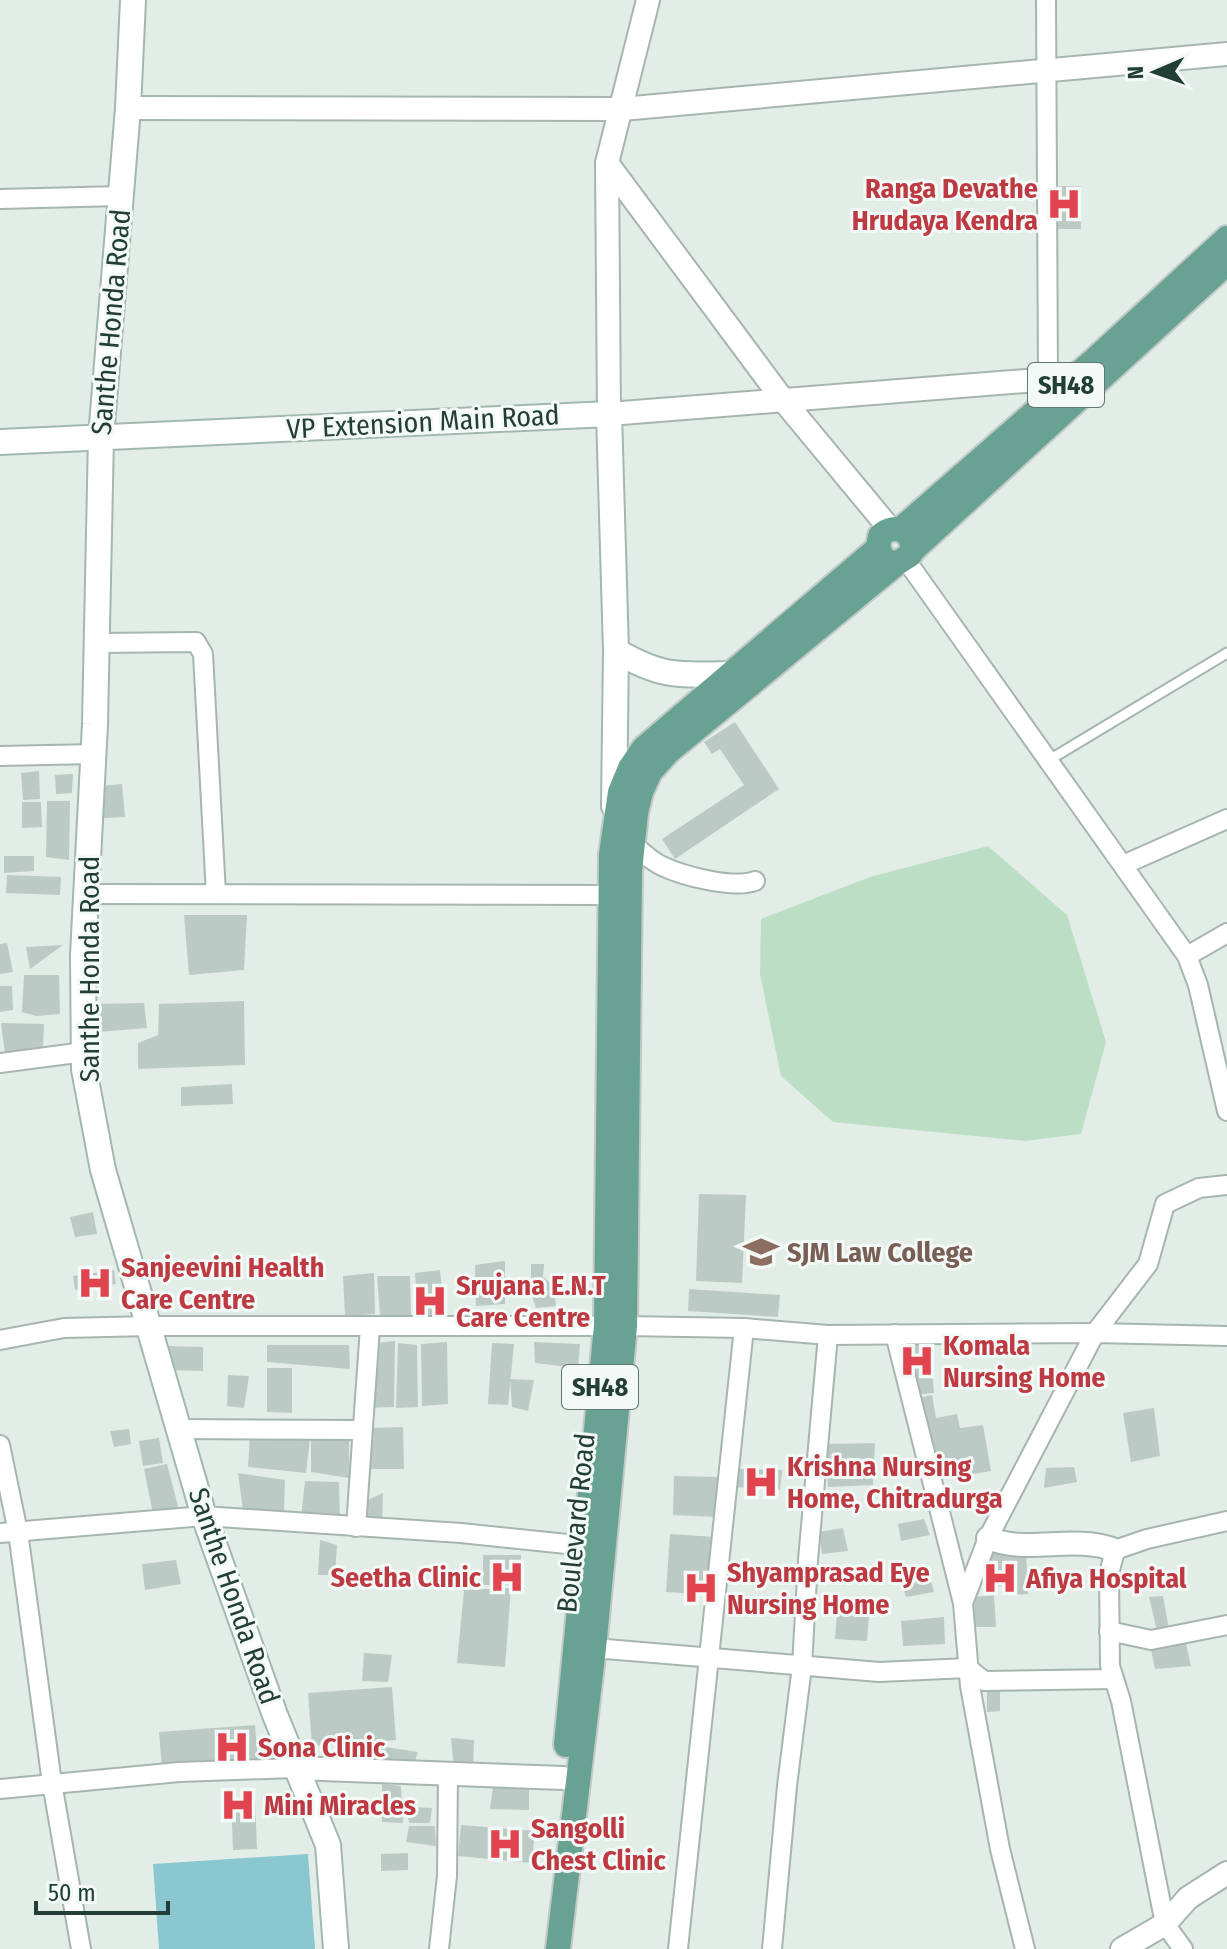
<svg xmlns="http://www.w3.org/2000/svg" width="1227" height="1949" font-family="'Fira Sans Condensed',sans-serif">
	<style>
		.green { fill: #bcdec5 }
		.water { fill: #8bc7d1 }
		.building { fill: #bbcac4 }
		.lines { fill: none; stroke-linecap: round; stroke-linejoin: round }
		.service-casing { stroke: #a6b5af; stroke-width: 13 }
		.minor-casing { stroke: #a6b5af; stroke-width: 22 }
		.tertiary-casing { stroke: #a6b5af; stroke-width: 26 }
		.secondary-casing { stroke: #a1b8b0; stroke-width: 28 }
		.primary-casing { stroke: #c1c9c7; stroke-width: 28 }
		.service { stroke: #fff; stroke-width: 9 }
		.minor { stroke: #fff; stroke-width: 18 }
		.tertiary { stroke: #fff; stroke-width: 22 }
		.secondary { stroke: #fff; stroke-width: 24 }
		.primary { stroke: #68a293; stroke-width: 24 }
		.labels { text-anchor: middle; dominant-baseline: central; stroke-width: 6; stroke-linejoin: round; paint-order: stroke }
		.shield { fill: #f3f9f6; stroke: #617670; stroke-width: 2 }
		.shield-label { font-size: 26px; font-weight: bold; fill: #233e36 }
		.health-label { font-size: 28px; font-weight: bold; fill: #be3a42; stroke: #f3f9f6; text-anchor: start }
		.street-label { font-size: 28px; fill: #233e36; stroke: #f3f9f6 }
		.education-label { font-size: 28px; font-weight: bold; fill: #785e54; stroke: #f3f9f6; text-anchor: start }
	</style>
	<rect width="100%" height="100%" fill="#e3ede8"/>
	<polygon class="green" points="988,846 1067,915 1106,1042 1081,1134 1025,1141 833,1122 781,1076 760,974 761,919 870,877"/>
	<polygon class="water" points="308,1854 315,1949 159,1949 153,1864"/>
	<g class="building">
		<rect x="1057" y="186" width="24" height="43"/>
		<polygon points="735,722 779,789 675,859 662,839 744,785 720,749 712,754 704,742"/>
		<polygon points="39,771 40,799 23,800 21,773"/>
		<polygon points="73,774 72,793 56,794 55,775"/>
		<polygon points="122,784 125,817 104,818 102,786"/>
		<polygon points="47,801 70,801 69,860 46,857"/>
		<polygon points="22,802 41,802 42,827 22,828"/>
		<polygon points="4,856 34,856 34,871 4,873"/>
		<polygon points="7,875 61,877 60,895 6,893"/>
		<polygon points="184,915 247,915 244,970 189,975"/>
		<polygon points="7,943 13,972 0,974 0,944"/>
		<polygon points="63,945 30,969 26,947"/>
		<polygon points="24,975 59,975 60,1014 36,1016 22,1012"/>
		<polygon points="0,986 12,986 13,1010 0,1012"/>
		<polygon points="244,1001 245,1065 138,1069 138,1043 158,1035 159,1004"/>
		<polygon points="144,1003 147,1028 98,1032 92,1004"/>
		<polygon points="1,1023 44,1024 43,1049 5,1054"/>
		<polygon points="232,1084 233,1104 181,1106 181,1087"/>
		<polygon points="699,1194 746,1195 742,1283 696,1281"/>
		<polygon points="93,1212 97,1234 75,1237 70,1217"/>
		<polygon points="505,1261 505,1304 476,1306 475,1265"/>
		<polygon points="531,1264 544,1264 543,1277 552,1284 551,1295 555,1296 556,1306 536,1308 531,1293"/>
		<polygon points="114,1270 116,1284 75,1290 73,1276"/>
		<polygon points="440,1270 445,1317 418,1315 415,1273"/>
		<polygon points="374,1273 375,1314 345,1316 343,1276"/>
		<polygon points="377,1276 410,1276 411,1315 380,1315"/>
		<polygon points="689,1289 780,1295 778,1317 688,1311"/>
		<polygon points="395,1341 394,1407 364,1408 367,1344"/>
		<polygon points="447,1342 448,1404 422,1406 421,1344"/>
		<polygon points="534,1342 580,1344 578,1368 535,1363"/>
		<polygon points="398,1343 417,1345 418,1407 396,1408"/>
		<polygon points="492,1343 514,1344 508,1405 488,1404"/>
		<polygon points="930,1344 934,1393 912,1395 909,1345"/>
		<polygon points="267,1345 349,1345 350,1369 267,1362"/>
		<polygon points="168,1346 203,1347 203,1371 167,1370"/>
		<polygon points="267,1368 292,1368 292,1413 267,1412"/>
		<polygon points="228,1375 249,1376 244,1408 227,1406"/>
		<polygon points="510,1379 534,1380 528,1411 512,1407"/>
		<polygon points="932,1395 936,1418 957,1414 960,1428 983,1425 991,1471 927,1482 913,1399"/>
		<polygon points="1154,1408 1160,1456 1131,1462 1123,1413"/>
		<polygon points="403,1427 404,1469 364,1469 366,1428"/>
		<polygon points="129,1429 131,1444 114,1447 110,1431"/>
		<polygon points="311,1434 349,1440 349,1478 311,1472"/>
		<polygon points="250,1435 310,1438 306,1473 248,1467"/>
		<polygon points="159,1438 163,1463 143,1466 139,1441"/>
		<polygon points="875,1443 873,1485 828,1487 825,1444"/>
		<polygon points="167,1464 179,1510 153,1514 144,1469"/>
		<polygon points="1074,1467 1077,1482 1044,1488 1046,1468"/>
		<polygon points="737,1469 782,1470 780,1490 735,1487"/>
		<polygon points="238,1473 285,1480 284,1510 243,1510"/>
		<polygon points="674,1476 718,1477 717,1517 673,1515"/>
		<polygon points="305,1481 339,1482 340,1522 301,1518"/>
		<polygon points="383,1493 382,1525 356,1525 359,1504"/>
		<polygon points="924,1519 930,1535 901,1541 898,1524"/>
		<polygon points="843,1528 848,1551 822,1554 819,1532"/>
		<polygon points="670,1534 715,1537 710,1595 666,1592"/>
		<polygon points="320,1540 337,1545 335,1575 318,1575"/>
		<polygon points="1026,1552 1028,1594 1009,1595 1009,1586 987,1587 985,1553"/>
		<rect x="483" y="1555" width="38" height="30"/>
		<polygon points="176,1560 181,1584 145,1590 142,1564"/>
		<polygon points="928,1569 934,1592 906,1597 900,1577"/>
		<polygon points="511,1588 505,1667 457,1663 464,1590"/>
		<polygon points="994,1595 996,1627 975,1627 974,1597"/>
		<polygon points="1163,1596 1170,1635 1158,1636 1149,1597"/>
		<polygon points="837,1613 869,1616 867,1641 835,1639"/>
		<polygon points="944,1617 945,1644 903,1646 901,1621"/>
		<polygon points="1185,1639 1191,1666 1155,1669 1150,1645"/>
		<polygon points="364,1653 392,1655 388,1682 362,1681"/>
		<polygon points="392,1687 396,1740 312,1746 308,1693"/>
		<polygon points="1000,1690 1000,1711 987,1712 987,1691"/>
		<polygon points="255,1725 258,1761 162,1768 159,1732"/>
		<polygon points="451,1738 474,1740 473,1772 454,1770"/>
		<polygon points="379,1746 418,1752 412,1771 379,1769"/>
		<polygon points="382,1784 401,1786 403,1823 382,1822"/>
		<polygon points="493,1787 529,1789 529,1810 490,1809"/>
		<polygon points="255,1797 257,1849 233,1850 231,1798"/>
		<polygon points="407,1807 432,1808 430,1823 409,1823"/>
		<polygon points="461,1825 535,1831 532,1863 458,1856"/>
		<polygon points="409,1826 435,1826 436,1846 406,1842"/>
		<polygon points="408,1853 408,1870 381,1871 381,1854"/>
	</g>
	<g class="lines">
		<g class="service-casing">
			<polyline id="service" points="1049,760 1227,653"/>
		</g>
		<g class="minor-casing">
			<g id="minor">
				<polyline points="1046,0 1048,379"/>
				<polyline points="0,199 121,196"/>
				<polyline points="906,560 1187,956 1198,985 1227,1111"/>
				<polyline points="98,643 196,642 203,654 216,894"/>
				<polyline points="0,756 94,754"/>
				<path d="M 632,843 C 641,851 651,861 662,866 C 683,876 733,889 755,881"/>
				<polyline points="1123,865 1227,819"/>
				<polyline points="86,894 609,895"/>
				<polyline points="1187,956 1227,933"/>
				<polyline points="0,1063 84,1052"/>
				<polyline points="895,1334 963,1603"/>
				<polyline points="0,1340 64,1328 150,1326 625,1326 744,1328 828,1335 1095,1333 1227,1336"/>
				<polyline points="179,1429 361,1430"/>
				<polyline points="0,1445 18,1532 52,1783 81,1949"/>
				<polyline points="356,1527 370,1327"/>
				<polyline points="0,1533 204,1516 461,1533 586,1546"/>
				<polyline points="1109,1631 1151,1640 1227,1625"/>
				<polyline points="594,1648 879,1672 968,1668 984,1681 1114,1679"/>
				<polyline points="0,1789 179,1772 295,1768"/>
				<polyline points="439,1949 447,1876 448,1773"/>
				<polyline points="678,1949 744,1328"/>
				<polyline points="772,1949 787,1786 802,1666 808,1560 828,1335"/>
				<polyline points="1025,1949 1000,1849 970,1686 963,1603 988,1538 1095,1333 1148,1264 1165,1204 1199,1188 1227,1185"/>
				<polyline points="1183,1949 1165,1924 1121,1701 1110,1666 1109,1574 1115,1550 1147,1539 1227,1521"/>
			</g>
		</g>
		<g class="tertiary-casing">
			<g id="tertiary">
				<polyline points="648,0 607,163 609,414 1075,377 1080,383"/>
				<polyline points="128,108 622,109 1227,54"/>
				<polyline points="607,163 783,400 890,529"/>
				<path d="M 988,1538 C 1028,1555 1072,1534 1115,1550"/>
				<polyline points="295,1768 563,1778"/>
				<polyline points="1122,1949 1165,1924 1188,1898 1227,1873"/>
			</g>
		</g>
		<g class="secondary-casing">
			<g id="secondary">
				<polyline points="133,0 128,108 101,437 95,724 83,955 84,1069 103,1170 204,1516 275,1715 328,1845 336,1949"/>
				<polyline points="0,442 609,414 616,651 614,806"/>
				<path d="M 616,651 C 663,678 678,675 730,674"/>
			</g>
		</g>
		<g class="primary-casing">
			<g id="primary">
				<polyline points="901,529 1093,361 1227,238"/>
				<polyline points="913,550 1227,263"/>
				<polyline points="566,1745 606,1326 611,855 620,792 630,768 644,748 878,548"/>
				<path d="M 558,1949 L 594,1648 L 625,1326 L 630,871 L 636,813 L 641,792 L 650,772 L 668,752 L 896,564 L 910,555 C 918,534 896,520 880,536 L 878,548 L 884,560 L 896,564"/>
			</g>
		</g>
		<use href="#service" class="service"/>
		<use href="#minor" class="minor"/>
		<use href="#tertiary" class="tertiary"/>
		<use href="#secondary" class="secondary"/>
		<use href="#primary" class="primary"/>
	</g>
	<defs>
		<g id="hospital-bare" transform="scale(2.76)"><path d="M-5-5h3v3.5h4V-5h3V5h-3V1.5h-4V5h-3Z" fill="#e0444e" stroke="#f3f9f6" stroke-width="2.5" paint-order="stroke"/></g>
		<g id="university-bare" transform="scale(2.76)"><path d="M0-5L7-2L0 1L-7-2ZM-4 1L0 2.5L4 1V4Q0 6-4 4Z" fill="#8d6e63" stroke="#f3f9f6" stroke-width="2.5" paint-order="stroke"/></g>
	</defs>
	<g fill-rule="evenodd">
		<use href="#hospital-bare" x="1064" y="204"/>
		<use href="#university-bare" x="761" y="1252"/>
		<use href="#hospital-bare" x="95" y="1283"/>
		<use href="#hospital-bare" x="430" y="1301"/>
		<use href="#hospital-bare" x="917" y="1361"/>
		<use href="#hospital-bare" x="761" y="1482"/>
		<use href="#hospital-bare" x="507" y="1577"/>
		<use href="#hospital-bare" x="1000" y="1578"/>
		<use href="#hospital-bare" x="701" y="1588"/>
		<use href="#hospital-bare" x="232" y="1747"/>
		<use href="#hospital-bare" x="238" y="1805"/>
		<use href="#hospital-bare" x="505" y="1844"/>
	</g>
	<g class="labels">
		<g class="shield">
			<rect x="1028" y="363" width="76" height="44" rx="6"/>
			<rect x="562" y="1365" width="76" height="44" rx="6"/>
		</g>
		<g class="shield-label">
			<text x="1066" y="385">SH48</text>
			<text x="600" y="1387">SH48</text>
		</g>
		<g class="health-label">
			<text x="1038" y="188" text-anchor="end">Ranga Devathe<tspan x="1038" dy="32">Hrudaya Kendra</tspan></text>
			<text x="121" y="1267">Sanjeevini Health<tspan x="121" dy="32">Care Centre</tspan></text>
			<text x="456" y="1285">Srujana E.N.T<tspan x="456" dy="32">Care Centre</tspan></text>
			<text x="943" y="1345">Komala<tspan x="943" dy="32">Nursing Home</tspan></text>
			<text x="787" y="1466">Krishna Nursing<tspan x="787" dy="32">Home, Chitradurga</tspan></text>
			<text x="727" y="1572">Shyamprasad Eye<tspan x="727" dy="32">Nursing Home</tspan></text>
			<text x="481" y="1577" text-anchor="end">Seetha Clinic</text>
			<text x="1026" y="1578">Afiya Hospital</text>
			<text x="258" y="1747">Sona Clinic</text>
			<text x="264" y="1805">Mini Miracles</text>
			<text x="531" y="1828">Sangolli<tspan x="531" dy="32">Chest Clinic</tspan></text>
		</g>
		<g class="street-label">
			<text transform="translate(111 322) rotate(-85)">Santhe Honda Road</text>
			<text transform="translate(423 422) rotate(-3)">VP Extension Main Road</text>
			<text transform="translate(89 969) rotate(-90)">Santhe Honda Road</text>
			<text transform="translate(576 1523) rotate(-84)">Boulevard Road</text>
			<text transform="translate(234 1596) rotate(71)">Santhe Honda Road</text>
		</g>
		<g class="education-label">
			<text x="787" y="1252">SJM Law College</text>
		</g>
	</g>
	<g transform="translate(1155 72) rotate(268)" stroke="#f3f9f6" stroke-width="6" paint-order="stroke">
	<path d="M0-6L14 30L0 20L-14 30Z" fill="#233e36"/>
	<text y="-12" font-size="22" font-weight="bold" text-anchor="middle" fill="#233e36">N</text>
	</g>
	<path d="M36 1901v12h132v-12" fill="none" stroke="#233e36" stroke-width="4"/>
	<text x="48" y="1901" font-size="24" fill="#233e36" stroke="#f3f9f6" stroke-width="6" paint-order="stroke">50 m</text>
</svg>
